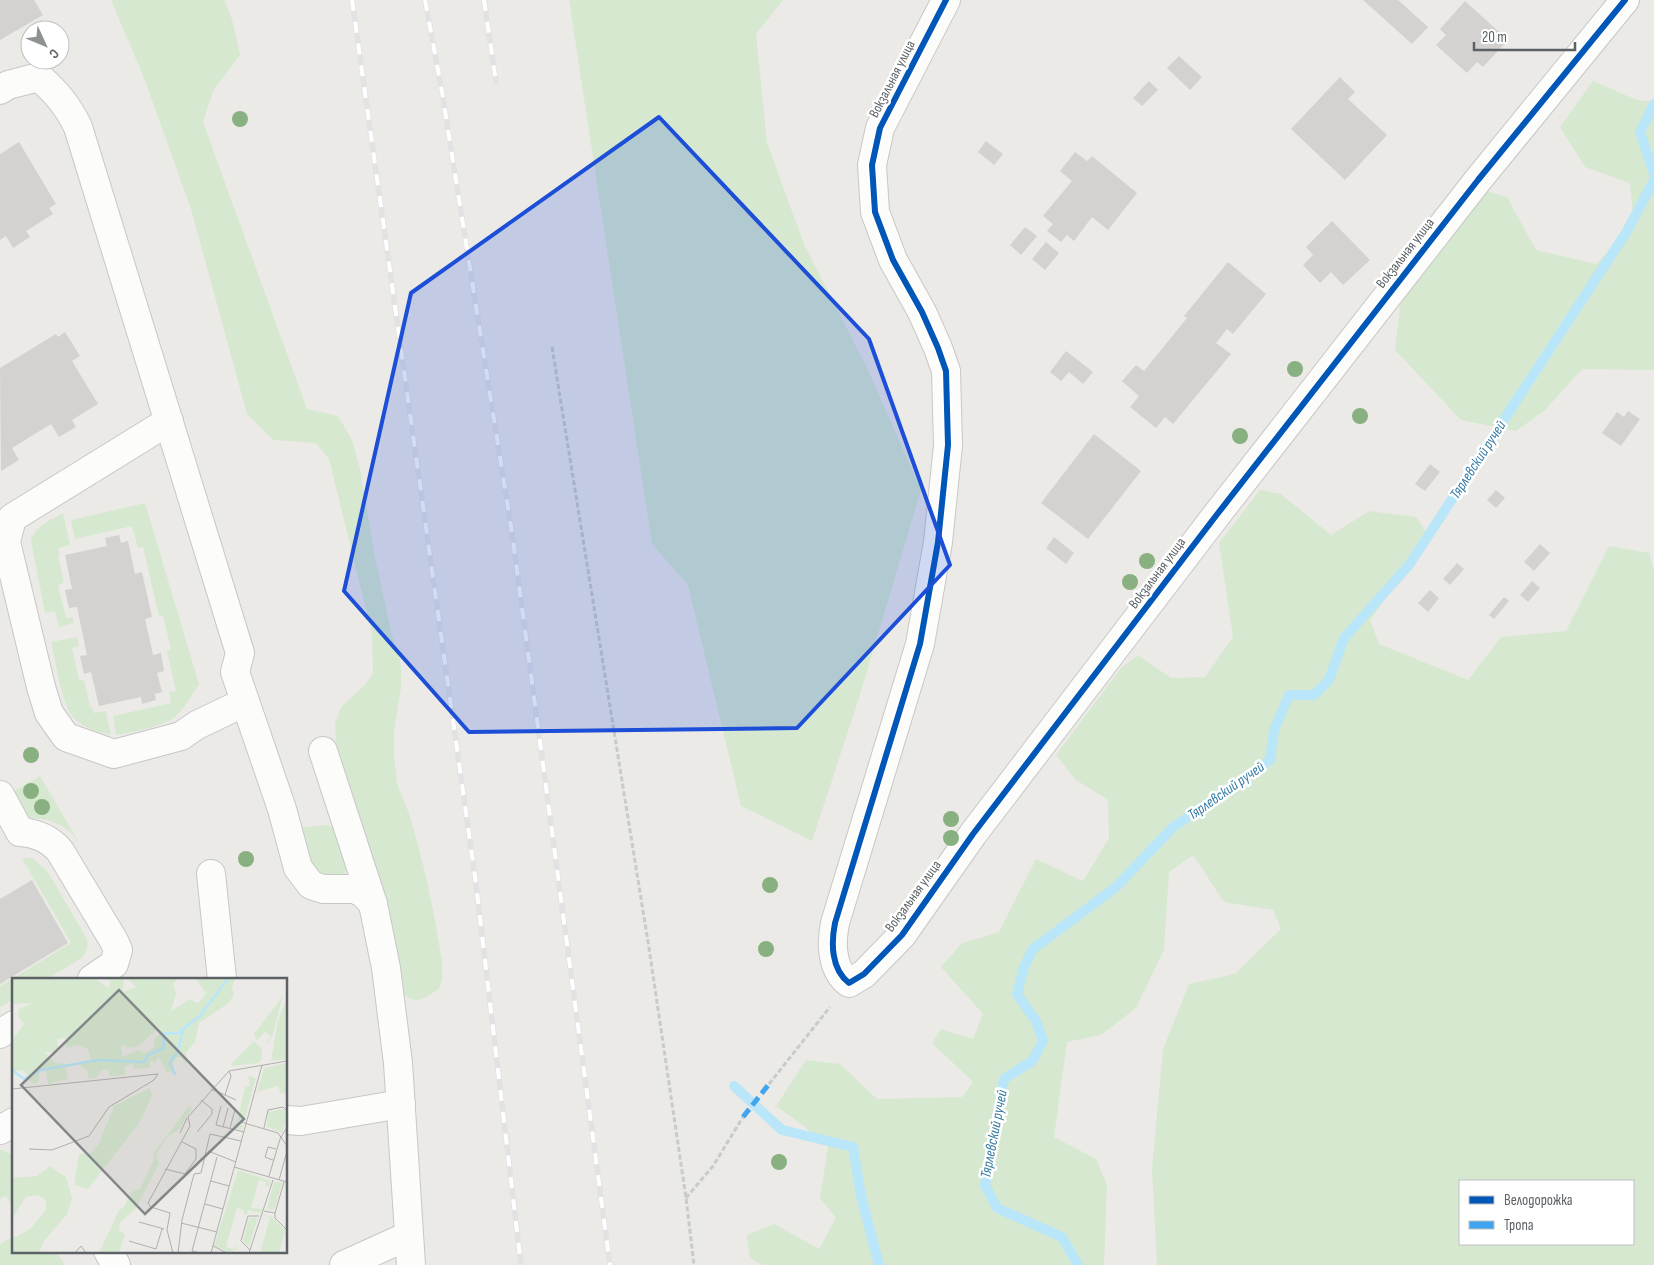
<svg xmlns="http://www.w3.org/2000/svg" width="1654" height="1265" font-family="'Sofia Sans Condensed',sans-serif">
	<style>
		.green { fill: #d6e9d0; fill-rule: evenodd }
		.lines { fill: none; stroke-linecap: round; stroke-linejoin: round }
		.stream { stroke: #b9e6f8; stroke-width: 10 }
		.building { fill: #d4d2d0 }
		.minor-casing { stroke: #c7c7c7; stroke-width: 30 }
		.path { stroke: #c7ccc8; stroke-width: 3; stroke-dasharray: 5 2.5; stroke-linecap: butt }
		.minor { stroke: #fcfcfb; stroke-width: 28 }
		.rail-casing { stroke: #e3e2e3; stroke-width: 5.5 }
		.rail { stroke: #fff; stroke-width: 4; stroke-dasharray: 11; stroke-linecap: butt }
		.quiet { stroke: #40a5ee; stroke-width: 5; stroke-dasharray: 10 5; stroke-linecap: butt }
		.cycleway-casing { stroke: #fff; stroke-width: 9 }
		.cycleway { stroke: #0057b8; stroke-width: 6 }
		.tree { fill: #88b081 }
		.marked { fill: #1d4ed8; fill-opacity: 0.2; stroke: #1d4ed8; stroke-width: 4; stroke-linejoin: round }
		.labels { text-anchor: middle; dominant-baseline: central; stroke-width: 5; stroke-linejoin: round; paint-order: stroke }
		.street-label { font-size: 14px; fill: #5b6165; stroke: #fff }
		.water-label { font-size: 15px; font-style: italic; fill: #367ba4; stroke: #fff }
		.inset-river { fill: none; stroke: #b9e6f8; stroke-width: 2.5 }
		.inset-road { fill: none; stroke: #aeafae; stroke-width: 1 }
		.view { fill: #848789; fill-opacity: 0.15; stroke: #848789; stroke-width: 2.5 }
		.inset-edge { fill: none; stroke: #5b6165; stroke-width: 2.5 }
	</style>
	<rect width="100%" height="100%" fill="#eceae6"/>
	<g class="green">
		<path d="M 111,0 L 224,0 L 232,19 L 240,55 L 213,91 L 203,122 L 307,409 L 338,416 L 352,440 L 360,469 L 375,557 L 392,636 L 398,651 L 401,666 L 401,688 L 394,731 L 394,754 L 397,784 L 410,816 L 425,872 L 434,915 L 442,961 L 442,979 L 439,989 C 422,999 417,1006 400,992 L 393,926 L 370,848 L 362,822 L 352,805 L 338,759 L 336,740 L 335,722 L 342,706 L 365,685 L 373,674 L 372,633 L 329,459 L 316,443 L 273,440 L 247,414 L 191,209 L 144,78 Z"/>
		<polygon points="569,0 783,0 756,34 767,143 804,244 868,370 921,490 859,698 812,841 741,806 688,585 652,544"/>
		<polygon points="1593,81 1637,100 1654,102 1654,370 1582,369 1545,410 1516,431 1461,420 1395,350 1402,291 1483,190 1507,197 1536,250 1596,264 1634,225 1630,183 1585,167 1560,127"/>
		<path d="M 1260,490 L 1281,494 L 1331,535 L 1369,511 L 1416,517 L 1430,538 L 1370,620 L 1379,644 L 1468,680 L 1501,637 L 1566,631 L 1609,546 L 1649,553 L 1654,570 L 1654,1265 L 1157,1265 L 1152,1169 L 1163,1049 L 1189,984 L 1235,974 L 1281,929 L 1273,910 L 1224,902 L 1193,855 L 1169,872 L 1164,950 L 1136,1008 L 1101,1035 L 1067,1042 L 1054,1137 L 1096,1159 L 1107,1185 L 1104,1265 L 762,1265 L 750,1258 L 747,1235 L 774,1224 L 819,1249 L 836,1218 L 820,1198 L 828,1147 L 801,1124 L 776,1106 L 806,1060 L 840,1064 L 877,1099 L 962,1097 L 973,1082 L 932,1043 L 941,1029 L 973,1039 L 983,1014 L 941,967 L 962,943 L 999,932 L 1036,859 L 1083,881 L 1109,838 L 1108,800 L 1076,780 L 1056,755 L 1121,668 L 1138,655 L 1171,678 L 1205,677 L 1233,637 L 1219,543 ZM 1460,1181 L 1633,1181 L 1633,1244 L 1460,1244 Z"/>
		<path d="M 145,503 L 199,684 C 192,694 185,708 176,716 C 165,726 132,733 116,735 L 113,716 L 171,703 L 169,692 L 176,691 L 167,651 L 171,650 L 163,615 L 159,616 L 143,547 L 138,548 L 132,526 L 75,539 L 71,520 Z"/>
		<path d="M 63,513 L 70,545 L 58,548 L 60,555 L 58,556 L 64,583 L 58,585 L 66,618 L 73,617 L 74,623 L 59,627 L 55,611 L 45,613 L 31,541 C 35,526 51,520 63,513 Z"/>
		<path d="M 77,637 L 79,646 L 72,648 L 79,680 L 84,680 L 90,707 L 92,707 L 94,713 L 106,711 L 111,735 C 98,732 82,728 73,717 C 61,702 56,662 51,642 Z"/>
		<path d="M 40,776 L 78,841 C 63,822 52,821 29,817 L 14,791 Z"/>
		<polygon points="326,825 334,828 348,864 345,874 336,877 315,872 308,860 298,828"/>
		<path d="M 22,858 L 32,858 L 47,871 L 86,937 C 89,944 87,952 82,958 L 47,979 L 14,979 L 14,999 L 0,1007 L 0,986 L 71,943 Z"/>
		<polygon points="0,1149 14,1156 14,1208 6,1196 0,1199"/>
		<polygon points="14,1236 14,1251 56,1251 65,1265 0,1265 0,1244"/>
	</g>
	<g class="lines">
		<g class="stream">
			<polyline points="1654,104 1640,132 1654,174"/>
			<polyline points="734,1086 782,1130 853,1147 861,1196 879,1265"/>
			<polyline points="1078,1265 1062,1237 997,1208 985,1185 1004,1079 1032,1061 1043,1041 1036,1021 1017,994 1024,967 1033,949 1116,887 1172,828 1270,760 1274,730 1289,695 1314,695 1329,680 1344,638 1409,565 1627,231 1654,180"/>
		</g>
	</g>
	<g class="building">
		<polygon points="0,0 34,0 43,15 0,40"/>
		<polygon points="1363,0 1398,0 1428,27 1412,44"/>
		<polygon points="1465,1 1508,40 1483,67 1477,62 1467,73 1436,45 1446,35 1440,29"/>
		<polygon points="1179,56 1202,77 1190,90 1167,68"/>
		<polygon points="1340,77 1355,92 1348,99 1387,135 1345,180 1291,129"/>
		<polygon points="1149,81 1158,90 1142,106 1133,98"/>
		<polygon points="986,141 1003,154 994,165 978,152"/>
		<polygon points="19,142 56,204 49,208 53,214 26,231 30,237 13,248 6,236 0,240 0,154"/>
		<polygon points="1075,152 1087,161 1092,156 1137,193 1108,230 1092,217 1074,241 1067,235 1061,242 1047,231 1053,224 1043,216 1072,181 1060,171"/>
		<polygon points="1332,221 1370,260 1343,285 1331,272 1320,283 1303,265 1313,255 1306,247"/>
		<polygon points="1025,227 1037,236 1021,255 1010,245"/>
		<polygon points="1046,242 1059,253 1045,270 1032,259"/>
		<polygon points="1228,262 1266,294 1233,334 1227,329 1216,343 1231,354 1173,424 1165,417 1156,428 1130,407 1139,396 1122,381 1136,365 1144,371 1187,318 1184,316"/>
		<polygon points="65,332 80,356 72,361 98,404 72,420 76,427 59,437 51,424 12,448 19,460 1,471 0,368 56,334 58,337"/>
		<polygon points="1066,351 1093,372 1083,384 1069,372 1061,381 1050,372"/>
		<polygon points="1628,411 1640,419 1621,446 1602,433 1617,412 1624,417"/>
		<polygon points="1094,434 1141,471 1088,539 1041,503"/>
		<polygon points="1430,464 1440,472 1425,491 1415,484"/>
		<polygon points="1496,490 1505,498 1496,508 1487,500"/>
		<polygon points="119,535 121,543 128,541 135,574 142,572 152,617 145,619 153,655 161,653 164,671 157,673 162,692 155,694 156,700 142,704 141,697 99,706 91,672 84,674 80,656 87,655 77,607 69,608 65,590 72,589 65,555 107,546 105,538"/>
		<polygon points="1054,537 1074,553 1066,564 1046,548"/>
		<polygon points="1540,544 1550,553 1534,571 1524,562"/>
		<polygon points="1457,563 1464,569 1450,585 1443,579"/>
		<polygon points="1532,581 1540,588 1528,602 1520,595"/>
		<polygon points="1430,590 1439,598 1428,612 1418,603"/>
		<polygon points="1504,597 1509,601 1494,619 1489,615"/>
		<polygon points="32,880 68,943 0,984 0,899"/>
	</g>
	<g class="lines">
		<g class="minor-casing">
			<g id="minor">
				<path d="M 946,0 L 880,128 L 872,165 L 875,212 L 893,260 L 922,312 L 938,348 L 946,371 L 948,445 L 938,542 L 920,644 L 835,923 C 831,943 831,969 849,983 L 864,974 L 902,935 L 973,834 L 1215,517 L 1478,180 L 1625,0"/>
				<path d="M 0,90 L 8,85 L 39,77 C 56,92 68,106 78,127 L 240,653 L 235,672 L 282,809 L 298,868 L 311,885 L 323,889 L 354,889 L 363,893 L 373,904 L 386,968 L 398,1063 L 411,1265"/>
				<polyline points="169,421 12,518 6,542 41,687 49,713 66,737 114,754 181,736 197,725 245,702"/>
				<polyline points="323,751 373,904"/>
				<path d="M 0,795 L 20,832 C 36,833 49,838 60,851 L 114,941 L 118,950 L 114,964 L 92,979"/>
				<polyline points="211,874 222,979"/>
				<polyline points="0,1034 14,1025"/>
				<polyline points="286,1120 301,1121 401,1104"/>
				<polyline points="0,1130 14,1122"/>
				<polyline points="108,1251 116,1265"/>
				<polyline points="344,1265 408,1236"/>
			</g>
		</g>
		<g class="path">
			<polyline points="552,347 649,948 686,1198 694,1265"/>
			<polyline points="769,1084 830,1007"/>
			<polyline points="686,1198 713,1166 743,1117"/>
		</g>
		<use href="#minor" class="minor"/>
		<g class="rail-casing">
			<g id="rail">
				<polyline points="352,0 476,884 521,1265"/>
				<polyline points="425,0 442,92 512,533 610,1265"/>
				<polyline points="484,0 496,82"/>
			</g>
		</g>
		<use href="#rail" class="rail"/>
		<polyline class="quiet" points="743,1117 769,1084"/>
		<g class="cycleway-casing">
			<path id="cycleway" d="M 946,0 L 880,128 L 872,165 L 875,212 L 893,260 L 922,312 L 938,348 L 946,371 L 948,445 L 938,542 L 920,644 L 835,923 C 831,943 831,969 849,983 L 864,974 L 902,935 L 973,834 L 1215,517 L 1478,180 L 1625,0"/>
		</g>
		<use href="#cycleway" class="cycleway"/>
	</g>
	<g class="tree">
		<circle cx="240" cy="119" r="8"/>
		<circle cx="1295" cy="369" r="8"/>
		<circle cx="1360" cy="416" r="8"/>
		<circle cx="1240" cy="436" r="8"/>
		<circle cx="1147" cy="561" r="8"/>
		<circle cx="1130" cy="582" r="8"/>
		<circle cx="31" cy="755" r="8"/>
		<circle cx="31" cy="791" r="8"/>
		<circle cx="42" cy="807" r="8"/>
		<circle cx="951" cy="819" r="8"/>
		<circle cx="951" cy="838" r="8"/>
		<circle cx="246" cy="859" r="8"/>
		<circle cx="770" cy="885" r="8"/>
		<circle cx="766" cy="949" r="8"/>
		<circle cx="779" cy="1162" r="8"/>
	</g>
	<path class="marked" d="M 659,117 L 869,339 L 950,565 L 797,728 L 469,732 L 344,591 L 411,293 Z"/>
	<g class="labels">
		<g class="street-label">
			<text transform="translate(892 79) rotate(-63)">Вокзальная улица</text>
			<text transform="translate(1405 253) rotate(-52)">Вокзальная улица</text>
			<text transform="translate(1157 573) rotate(-53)">Вокзальная улица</text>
			<text transform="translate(913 896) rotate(-54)">Вокзальная улица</text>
		</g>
		<g class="water-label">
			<text transform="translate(1478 460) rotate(-57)">Тярлевский ручей</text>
			<text transform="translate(1226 791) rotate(-35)">Тярлевский ручей</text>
			<text transform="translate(994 1134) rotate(-79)">Тярлевский ручей</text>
		</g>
	</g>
	<g transform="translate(12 978)">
		<rect width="275" height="275" fill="#eceae6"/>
		<path d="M 0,0 L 83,0 L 96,10 L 99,3 L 88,0 L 112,0 L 111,14 L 124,9 L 115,0 L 168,0 L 161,5 L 164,16 L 159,33 L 178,21 L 186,25 L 190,21 L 194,15 L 183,0 L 224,0 L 220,9 L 222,16 L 217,25 L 187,45 L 183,64 L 174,75 L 175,83 L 173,85 L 169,79 L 165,79 L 160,86 L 161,93 L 155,94 L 146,79 L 144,85 L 138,83 L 138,90 L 122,91 L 120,86 L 112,90 L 113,97 L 99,98 L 95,91 L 90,92 L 84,100 L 77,101 L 75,92 L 67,87 L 79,83 L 76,71 L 65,67 L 55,70 L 53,60 L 45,61 L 46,69 L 41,74 L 33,74 L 43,85 L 53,86 L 56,101 L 36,106 L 34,92 L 28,92 L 26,105 L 20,106 L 11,92 L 0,94 L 0,62 L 12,46 L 6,39 L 7,31 L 21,25 L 1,26 L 0,30 ZM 145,51 L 149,55 L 142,61 L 142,69 L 134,75 L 126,72 L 110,79 L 109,67 L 121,70 L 128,67 ZM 271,18 L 260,59 L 251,69 L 259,58 L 253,54 L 245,63 L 242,56 ZM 274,23 L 275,81 L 259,83 L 266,42 ZM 242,63 L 250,71 L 250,81 L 246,85 L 220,88 L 219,86 ZM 275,85 L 275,115 L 269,116 L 266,108 L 245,114 L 252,90 ZM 236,98 L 244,100 L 240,114 L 236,115 L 240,116 L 232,143 L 227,142 L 226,146 L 231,147 L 230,152 L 223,151 L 222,146 L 225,145 L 233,109 L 238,108 ZM 138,110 L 140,118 L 127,145 L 76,211 L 62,207 L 67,176 L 79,175 L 87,166 L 102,128 ZM 177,128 L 180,130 L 168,151 L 156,158 L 144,176 L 147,186 L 123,232 L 108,244 L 107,253 L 113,256 L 107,275 L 87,275 L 107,232 L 112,229 L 120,214 L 128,211 L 142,182 L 141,176 ZM 272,131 L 275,139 L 270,155 L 255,149 L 256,134 ZM 38,188 L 54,199 L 60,220 L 55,236 L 32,263 L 27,275 L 0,275 L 0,257 L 4,259 L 18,251 L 34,232 L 34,222 L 26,217 L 14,219 L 0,241 L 0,200 L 25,198 ZM 226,192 L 259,203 L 257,209 L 253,208 L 254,204 L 247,202 L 239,230 L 251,231 L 248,235 L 236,232 L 235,237 L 232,236 L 232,232 L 225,230 L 214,269 L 221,271 L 226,268 L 225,271 L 217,274 L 202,268 ZM 262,204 L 270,204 L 263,230 L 259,232 L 255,230 ZM 250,236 L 260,239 L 273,252 L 267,275 L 248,275 L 258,240 ZM 244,239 L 245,242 L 237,268 L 231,264 L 237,240 Z" fill="#d6e9d0" fill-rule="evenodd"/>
		<path class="inset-river" d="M 0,92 L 12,101 L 29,92 L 86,82 L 132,84 L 136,77 L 152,70 L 151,56 L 166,55 L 188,38 L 216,0M 163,97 L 158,84 L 166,73 L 171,52"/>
		<path class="inset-road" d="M 217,93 L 219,98 L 213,117 L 224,122M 0,111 L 146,96 L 142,102 L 97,129 L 77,158 L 40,172 L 17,171M 199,111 L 213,117M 209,128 L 204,147 L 232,154M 229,144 L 266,155 L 275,168M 211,149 L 216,130M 218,150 L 223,132M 252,150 L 256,132 L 271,129 L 275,133M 185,154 L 200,136 L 200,131 L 189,122M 168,155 L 175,140M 196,173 L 224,184M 261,182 L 253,179 L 256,169 L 264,171M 222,189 L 275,204M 153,191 L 173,196 L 184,181 L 184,171 L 170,164M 257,198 L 268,161 L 275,149M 267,202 L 275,173M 199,203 L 217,208M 193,226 L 211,231M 252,233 L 263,235 L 272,204M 263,235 L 263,240 L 275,252M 127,244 L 152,251M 169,245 L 205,254M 117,263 L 144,271 L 150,251M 201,268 L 215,275M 238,272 L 229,263 L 236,238 L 247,238M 63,275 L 69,268 L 74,275M 161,275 L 155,252 L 158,235 L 139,229 L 136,225 L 178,148 L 176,139 L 217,93 L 275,83M 166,275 L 170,242 L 182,196 L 189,195 L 198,156 L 229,163M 188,275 L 180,273 L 205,179M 199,275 L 250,87M 237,275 L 261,202"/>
		<path class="view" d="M 107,12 L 232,141 L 133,236 L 9,107 Z"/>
		<rect width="275" height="275" class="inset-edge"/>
	</g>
	<rect x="1459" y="1180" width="175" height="65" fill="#ffffff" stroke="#bdc0c1"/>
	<rect x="1469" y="1196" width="25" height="8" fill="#0057b8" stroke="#bdc0c1"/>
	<text x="1504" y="1205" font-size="15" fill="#5b6165">Велодорожка</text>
	<rect x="1469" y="1221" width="25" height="8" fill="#40a5ee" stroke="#bdc0c1"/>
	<text x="1504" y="1230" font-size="15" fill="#5b6165">Тропа</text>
	<g transform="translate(45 45) rotate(134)"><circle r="24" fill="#ffffff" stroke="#bdc0c1"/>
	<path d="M0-4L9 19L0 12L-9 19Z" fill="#8e9192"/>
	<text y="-8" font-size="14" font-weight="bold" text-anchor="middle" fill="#5b6165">С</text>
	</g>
	<path d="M1474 42v8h101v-8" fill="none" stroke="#5b6165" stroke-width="2.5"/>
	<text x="1482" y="42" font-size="15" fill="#5b6165" stroke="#ffffff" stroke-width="4" paint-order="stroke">20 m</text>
</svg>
